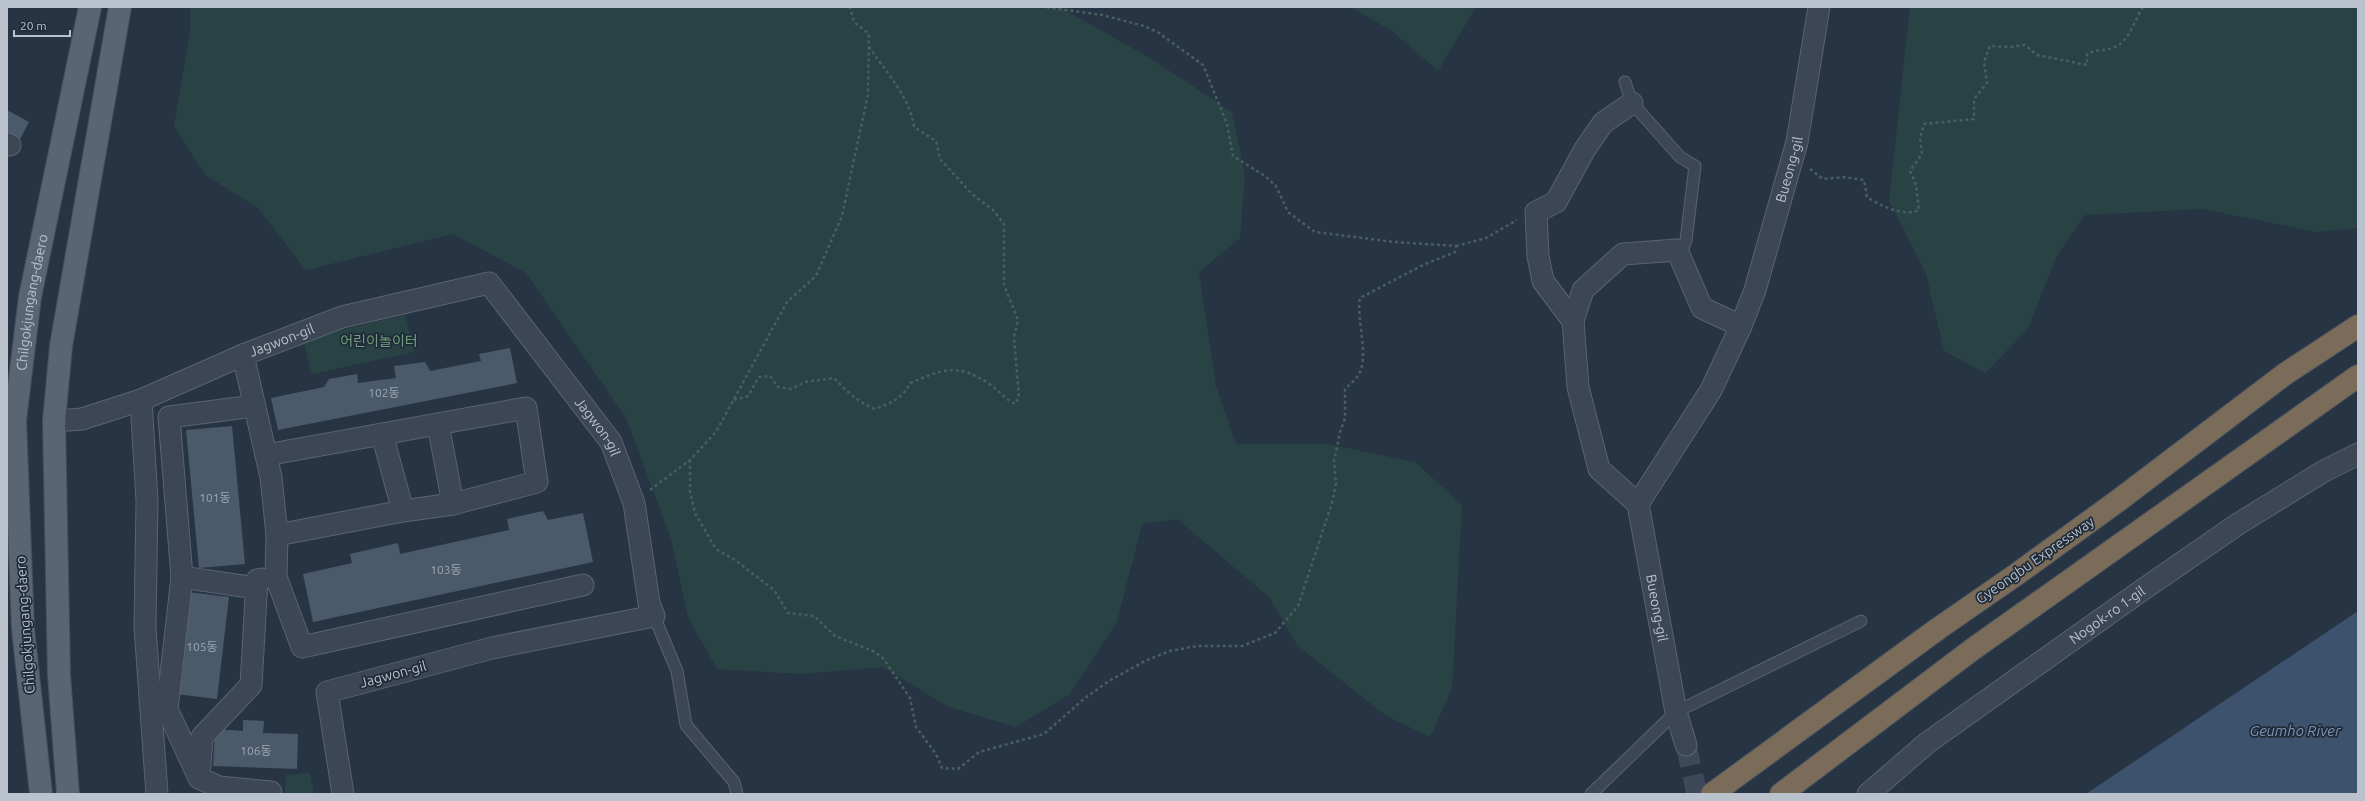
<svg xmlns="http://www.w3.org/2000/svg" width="2365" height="801" font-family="Ubuntu,'Noto Sans KR',sans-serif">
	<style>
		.green { fill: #294345 }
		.water { fill: #3d536d }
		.building { fill: #4b5a6a }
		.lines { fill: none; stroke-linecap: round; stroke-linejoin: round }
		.street-tunnel { stroke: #3d4959; stroke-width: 21; stroke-dasharray: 21 10; stroke-linecap: butt }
		.lane-casing { stroke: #5a6471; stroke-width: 13 }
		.street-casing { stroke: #5a6471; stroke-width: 23 }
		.primary-casing { stroke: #454f5d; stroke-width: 24 }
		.highway-casing { stroke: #46515e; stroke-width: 24 }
		.path { stroke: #485f61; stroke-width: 2.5; stroke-dasharray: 3 3; stroke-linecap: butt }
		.lane { stroke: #3c4654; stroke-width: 11 }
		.street { stroke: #3c4654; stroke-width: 21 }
		.primary { stroke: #5a6574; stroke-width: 22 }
		.highway { stroke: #7a6c59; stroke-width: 22 }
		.labels { text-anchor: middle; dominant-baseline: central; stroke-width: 3.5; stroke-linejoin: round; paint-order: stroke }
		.number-label { font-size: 12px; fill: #9ea8b4 }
		.street-label { font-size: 14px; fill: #b9c2cd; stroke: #202b39 }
		.park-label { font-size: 14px; fill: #709e7a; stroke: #202b39 }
		.water-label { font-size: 15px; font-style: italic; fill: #7a93b0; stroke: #202b39 }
	</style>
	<rect width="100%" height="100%" fill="#273444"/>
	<g class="green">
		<polygon points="190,7 1060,7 1153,60 1232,112 1245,176 1240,238 1199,272 1216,386 1236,444 1327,444 1415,462 1462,505 1452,689 1430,737 1385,715 1297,645 1269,597 1177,519 1142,524 1117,622 1070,694 1016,727 949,707 883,667 802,674 717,669 688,617 671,539 626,418 526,273 453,234 306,270 257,207 205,175 174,126 190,32"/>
		<polygon points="1351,7 1476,7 1438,71 1392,31"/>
		<polygon points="1910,7 2358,7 2358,228 2316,232 2203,209 2085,215 2056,257 2028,329 1985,373 1944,351 1926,274 1889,201"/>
		<polygon points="405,315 414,352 312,374 303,339"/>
		<polygon points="310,773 314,794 285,794 286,775"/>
	</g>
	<polygon class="water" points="2358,612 2358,794 2086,794 2355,613"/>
	<g class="building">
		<polygon points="7,110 29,122 20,139 7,132"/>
		<polygon points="510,348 517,383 278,430 271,398 324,387 329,379 357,374 358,383 396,378 394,366 425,362 430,371 481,361 479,354"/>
		<polygon points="232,426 245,564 199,568 186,430"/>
		<polygon points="543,511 548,520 583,513 593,562 313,622 303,574 352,563 350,554 398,543 400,554 509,530 507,519"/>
		<polygon points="188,592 229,597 217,699 176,694"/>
		<polygon points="243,720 264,721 263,733 298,734 297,769 213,766 215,729 243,731"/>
	</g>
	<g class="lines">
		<polyline class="street-tunnel" points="1686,745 1697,794"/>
		<g class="lane-casing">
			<g id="lane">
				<polyline points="1625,82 1632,103 1680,157 1695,166 1686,240 1680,257"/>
				<polyline points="654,616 677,671 686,725 734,782 737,794"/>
				<polyline points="1591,794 1676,712 1861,621"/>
			</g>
		</g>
		<g class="street-casing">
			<g id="street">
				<path id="s1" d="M 1632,103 L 1603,123 L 1585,149 L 1556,202 L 1536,212 L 1538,256 L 1543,281 L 1573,321 L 1578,387 L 1599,469 L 1638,504 L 1676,712 L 1686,745"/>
				<polyline points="7,144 10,145"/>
				<polyline points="1573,321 1583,290 1623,254 1677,250 1702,308 1741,326"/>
				<polyline points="243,355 271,477 277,535 276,577 302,647 583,585"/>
				<polyline points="141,400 147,501 145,627 157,794"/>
				<path id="s2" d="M 54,421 L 82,419 L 141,400 L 243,355 L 342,317 L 489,283 L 611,442 L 634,503 L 649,603 L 654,616 L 492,648 L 327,692 L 343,794"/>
				<polyline points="382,434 403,511 453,504"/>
				<polyline points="266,455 526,408 537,482 453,504 438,424"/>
				<path id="s3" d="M 1638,504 L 1711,390 L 1741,326 L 1755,290 L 1797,142 L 1819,7"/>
				<polyline points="277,535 403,511"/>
				<polyline points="182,577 169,417 254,406"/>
				<polyline points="256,588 182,577 167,709 199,778 219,787 271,792"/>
				<polyline points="199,778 202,737 251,685 257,580 262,579"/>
				<path id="s4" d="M 1868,794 L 1927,743 L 2138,593 L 2238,524 L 2324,471 L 2358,454"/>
			</g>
		</g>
		<g class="primary-casing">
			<g id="primary">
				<path id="s5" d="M 41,794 L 23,629 L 15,420 L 30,297 L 90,7"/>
				<polyline points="68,794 59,675 54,421 61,346 120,7"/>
			</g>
		</g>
		<g class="highway-casing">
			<g id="highway">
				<polyline points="1712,794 1939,628 2017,574 2119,500 2285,374 2358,326"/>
				<polyline points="1781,794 1973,649 2358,376"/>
			</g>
		</g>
		<g class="path">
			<path d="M 1810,169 L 1823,179 L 1844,177 L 1864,180 L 1867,197 C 1881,206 1903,217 1919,210 L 1916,185 L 1910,171 L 1922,154 L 1920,138 L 1924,124 L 1974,119 L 1974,99 L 1987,83 L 1984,62 L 1990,46 L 2011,47 L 2025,45 L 2037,55 L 2087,65 L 2087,54 C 2098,48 2107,52 2117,46 C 2130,39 2135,19 2143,7"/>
			<polyline points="1456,246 1486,238 1517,220"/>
			<path d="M 734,400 L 748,396 L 759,377 L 770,376 L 778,387 L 791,389 L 805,382 L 834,378 C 846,391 858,402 875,409 C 890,403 903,399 910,383 C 942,370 956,362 988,383 C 997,389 1004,398 1015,404 L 1019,397 L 1014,337 L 1018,320 L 1004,285 L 1004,224 L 993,210 L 972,194 L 940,159 L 936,141 L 914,127 C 909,94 885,72 868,45"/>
			<path d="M 690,460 L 690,492 L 695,513 L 716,549 L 735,560 L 774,590 L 788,613 L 814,616 L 835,636 L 873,651 L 883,658 L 910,698 L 916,727 L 936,754 L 942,768 L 958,769 L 979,752 L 1044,734 L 1085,698 L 1109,681 L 1145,661 L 1170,651 L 1197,646 L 1242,646 L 1275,633 L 1298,606 L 1332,503 L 1336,484 L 1334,461 L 1340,432 L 1345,418 L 1345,389 C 1349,385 1355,380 1358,376 C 1370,357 1356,320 1360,298 L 1423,265 L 1455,252 L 1456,246 L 1394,242 L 1315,232 L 1288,212 L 1276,186 L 1265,176 L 1233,156 L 1227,124 L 1203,65 L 1159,33 L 1144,26 L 1102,15 L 1045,7"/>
			<polyline points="650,490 690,460 716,432 787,302 816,276 842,216 868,94 869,34 854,22 850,7"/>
			<polyline points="98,793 98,794"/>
		</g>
		<use href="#lane" class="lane"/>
		<use href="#street" class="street"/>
		<use href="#primary" class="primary"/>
		<use href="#highway" class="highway"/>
	</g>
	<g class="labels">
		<g class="number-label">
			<text x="384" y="392">102동</text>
			<text x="215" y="497">101동</text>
			<text x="446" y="569">103동</text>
			<text x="202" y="646">105동</text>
			<text x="256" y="750">106동</text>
		</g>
		<g class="street-label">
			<text stroke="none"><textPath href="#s3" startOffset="370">Bueong-gil</textPath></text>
			<text stroke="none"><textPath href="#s5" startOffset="494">Chilgokjungang-daero</textPath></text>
			<text stroke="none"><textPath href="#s2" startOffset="243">Jagwon-gil</textPath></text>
			<text stroke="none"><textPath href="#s2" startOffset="639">Jagwon-gil</textPath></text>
			<text transform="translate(2035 560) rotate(-35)">Gyeongbu Expressway</text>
			<text stroke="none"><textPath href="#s1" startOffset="578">Bueong-gil</textPath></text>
			<text stroke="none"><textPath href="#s4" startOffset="299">Nogok-ro 1-gil</textPath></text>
			<text transform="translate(25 625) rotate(-94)">Chilgokjungang-daero</text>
			<text transform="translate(393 674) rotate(-15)">Jagwon-gil</text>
		</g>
		<g class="park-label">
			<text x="379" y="341">어린이놀이터</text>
		</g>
		<g class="water-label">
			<text x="2295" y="730">Geumho River</text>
		</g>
	</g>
	<rect width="2365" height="801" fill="none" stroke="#b9c2cd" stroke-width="16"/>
	<path d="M14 30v6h56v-6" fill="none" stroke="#b9c2cd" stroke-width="2"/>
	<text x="20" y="30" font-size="12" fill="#b9c2cd" stroke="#202b39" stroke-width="3" paint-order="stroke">20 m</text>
</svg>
